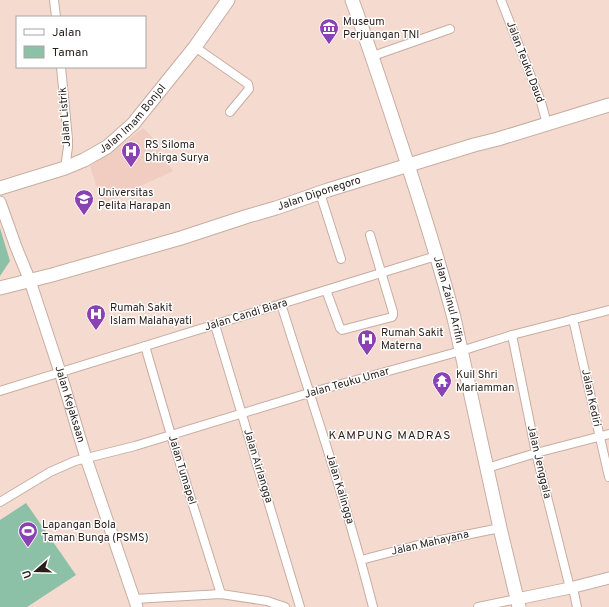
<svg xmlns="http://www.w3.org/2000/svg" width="609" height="607" font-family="Overpass,sans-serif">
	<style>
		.built { fill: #f0cdc0 }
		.green { fill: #8cc1a7 }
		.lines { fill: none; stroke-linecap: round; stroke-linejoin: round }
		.street-casing { stroke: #c7ada3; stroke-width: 10 }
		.secondary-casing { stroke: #c7ada3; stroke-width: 13 }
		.primary-casing { stroke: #c7ada3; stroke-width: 15 }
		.street { stroke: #fff; stroke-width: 8 }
		.secondary { stroke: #fff; stroke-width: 11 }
		.primary { stroke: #fff; stroke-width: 13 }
		.labels { text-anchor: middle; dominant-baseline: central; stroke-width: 3; stroke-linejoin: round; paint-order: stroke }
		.poi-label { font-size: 11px; fill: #271d19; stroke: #fff; text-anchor: start }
		.street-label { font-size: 11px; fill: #271d19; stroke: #fff }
		.neighbourhood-label { font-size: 12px; letter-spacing: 1px; fill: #271d19; stroke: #fff }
	</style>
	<rect width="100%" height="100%" fill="#f5dacf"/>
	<polygon class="built" points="143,128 151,136 173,171 102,204 90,166 117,148"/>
	<g class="green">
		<polygon points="0,228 10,261 0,276"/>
		<polygon points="26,503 76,575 27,607 0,607 0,520"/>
	</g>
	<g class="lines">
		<g class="street-casing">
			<g id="street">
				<polyline points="54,0 56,17"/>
				<polyline points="501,0 541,102 547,124"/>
				<polyline points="195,47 248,84 249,89 230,112"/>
				<polyline points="373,56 450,29"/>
				<polyline points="61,67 68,139 68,147 65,168"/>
				<polyline points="320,193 341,259"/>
				<polyline points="326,290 340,328 342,330 392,317 393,315 393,312 370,235"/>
				<path d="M 281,304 C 313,405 347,505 373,607"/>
				<polyline points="573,319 609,477"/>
				<polyline points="215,325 300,607"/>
				<polyline points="512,335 536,453 570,588"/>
				<polyline points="145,346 171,435 221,594"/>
				<polyline points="0,391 436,256"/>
				<polyline points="487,468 536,453 609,434"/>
				<polyline points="0,502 50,472 75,461 135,446 309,393 461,351 512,335 609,310"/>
				<polyline points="361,560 426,543 500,528"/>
				<polyline points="573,588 577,607"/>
				<polyline points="134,599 221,594 267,601 285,607"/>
				<polyline points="478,607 517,599"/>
			</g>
		</g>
		<g class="secondary-casing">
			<g id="secondary">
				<path id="s1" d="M 0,202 L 16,247 L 30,281 L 60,372 L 86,458 L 137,607"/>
				<polyline points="517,599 570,588 609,578"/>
			</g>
		</g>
		<g class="primary-casing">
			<g id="primary">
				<path id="s2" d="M 352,0 C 369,46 384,92 399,138 C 419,198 438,258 454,318 L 500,528 L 519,607"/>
				<path id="s3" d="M 0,188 L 65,168 L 84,160 L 107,147 L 133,124 L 195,47 L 228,0"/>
				<path id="s4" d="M 0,288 L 52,275 L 181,238 L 245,217 L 276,208 L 328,190 L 399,168 L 474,145 L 498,139 L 609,105"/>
			</g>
		</g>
		<use href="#street" class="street"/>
		<use href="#secondary" class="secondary"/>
		<use href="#primary" class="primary"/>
	</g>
	<defs>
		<g id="museum-pin" transform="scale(1)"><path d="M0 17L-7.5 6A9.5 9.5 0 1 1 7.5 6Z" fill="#8941b4" stroke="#fff"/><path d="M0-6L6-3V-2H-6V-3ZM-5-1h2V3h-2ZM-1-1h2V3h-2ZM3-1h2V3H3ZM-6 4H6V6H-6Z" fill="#fff"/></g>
		<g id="hospital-pin" transform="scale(1)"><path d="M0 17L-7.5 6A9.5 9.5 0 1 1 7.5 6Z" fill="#8941b4" stroke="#fff"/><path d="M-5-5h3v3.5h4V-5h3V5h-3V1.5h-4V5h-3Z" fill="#fff"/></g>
		<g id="university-pin" transform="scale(1)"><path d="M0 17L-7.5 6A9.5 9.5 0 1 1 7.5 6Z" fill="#8941b4" stroke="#fff"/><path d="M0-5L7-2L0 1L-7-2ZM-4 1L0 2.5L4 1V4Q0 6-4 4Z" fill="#fff"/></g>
		<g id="temple-pin" transform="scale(1)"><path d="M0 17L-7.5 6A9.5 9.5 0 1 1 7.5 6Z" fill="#8941b4" stroke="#fff"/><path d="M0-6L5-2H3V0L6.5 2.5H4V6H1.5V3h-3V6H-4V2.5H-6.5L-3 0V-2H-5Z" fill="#fff"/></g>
		<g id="stadium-pin" transform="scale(1)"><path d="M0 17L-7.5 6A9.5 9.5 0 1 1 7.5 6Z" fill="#8941b4" stroke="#fff"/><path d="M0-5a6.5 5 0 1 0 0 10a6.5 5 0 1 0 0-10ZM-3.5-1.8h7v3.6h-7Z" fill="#fff"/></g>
	</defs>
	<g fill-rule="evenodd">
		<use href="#museum-pin" x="329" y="28"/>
		<use href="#hospital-pin" x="131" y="151"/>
		<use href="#university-pin" x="84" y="199"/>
		<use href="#hospital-pin" x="96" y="314"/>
		<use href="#hospital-pin" x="367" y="339"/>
		<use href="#temple-pin" x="442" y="381"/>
		<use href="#stadium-pin" x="28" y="531"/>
	</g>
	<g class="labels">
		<g class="poi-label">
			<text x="343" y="22">Museum<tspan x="343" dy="13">Perjuangan TNI</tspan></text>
			<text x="145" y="145">RS Siloma<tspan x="145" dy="13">Dhirga Surya</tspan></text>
			<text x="98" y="193">Universitas<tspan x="98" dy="13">Pelita Harapan</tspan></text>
			<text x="110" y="308">Rumah Sakit<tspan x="110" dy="13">Islam Malahayati</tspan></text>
			<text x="381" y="333">Rumah Sakit<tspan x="381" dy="13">Materna</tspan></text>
			<text x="456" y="375">Kuil Shri<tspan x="456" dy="13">Mariamman</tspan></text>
			<text x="42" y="525">Lapangan Bola<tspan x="42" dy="13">Taman Bunga (PSMS)</tspan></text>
		</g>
		<g class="street-label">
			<text transform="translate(525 62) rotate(69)">Jalan Teuku Daud</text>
			<text transform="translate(65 117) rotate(-94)">Jalan Listrik</text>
			<text stroke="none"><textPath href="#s3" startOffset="153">Jalan Imam Bonjol</textPath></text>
			<text stroke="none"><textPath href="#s4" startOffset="333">Jalan Diponegoro</textPath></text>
			<text stroke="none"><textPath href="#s2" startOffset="315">Jalan Zainul Arifin</textPath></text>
			<text transform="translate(246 315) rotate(-17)">Jalan Candi Biara</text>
			<text transform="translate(347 383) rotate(-16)">Jalan Teuku Umar</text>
			<text transform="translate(591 398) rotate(78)">Jalan Kediri</text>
			<text stroke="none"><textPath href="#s1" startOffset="214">Jalan Kejaksaan</textPath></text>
			<text transform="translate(539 462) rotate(77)">Jalan Jenggala</text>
			<text transform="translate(258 466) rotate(73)">Jalan Airlangga</text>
			<text transform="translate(182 470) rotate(73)">Jalan Tumapel</text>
			<text transform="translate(340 489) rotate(73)">Jalan Kalingga</text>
			<text transform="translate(430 543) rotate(-13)">Jalan Mahayana</text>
		</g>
		<g class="neighbourhood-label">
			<text x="390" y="436">KAMPUNG MADRAS</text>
		</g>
	</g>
	<rect x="16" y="16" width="130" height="52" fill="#ffffff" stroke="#a9a5a3"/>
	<rect x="24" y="29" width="20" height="6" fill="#ffffff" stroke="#a9a5a3"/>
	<text x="52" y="36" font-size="12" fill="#271d19">Jalan</text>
	<rect x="24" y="46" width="20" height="12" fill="#8cc1a7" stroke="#a9a5a3"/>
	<text x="52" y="56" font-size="12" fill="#271d19">Taman</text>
	<g transform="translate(36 571) rotate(250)" stroke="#ffffff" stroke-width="3" paint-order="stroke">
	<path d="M0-3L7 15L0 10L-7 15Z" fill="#271d19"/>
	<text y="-6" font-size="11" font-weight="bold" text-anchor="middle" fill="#271d19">U</text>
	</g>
</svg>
